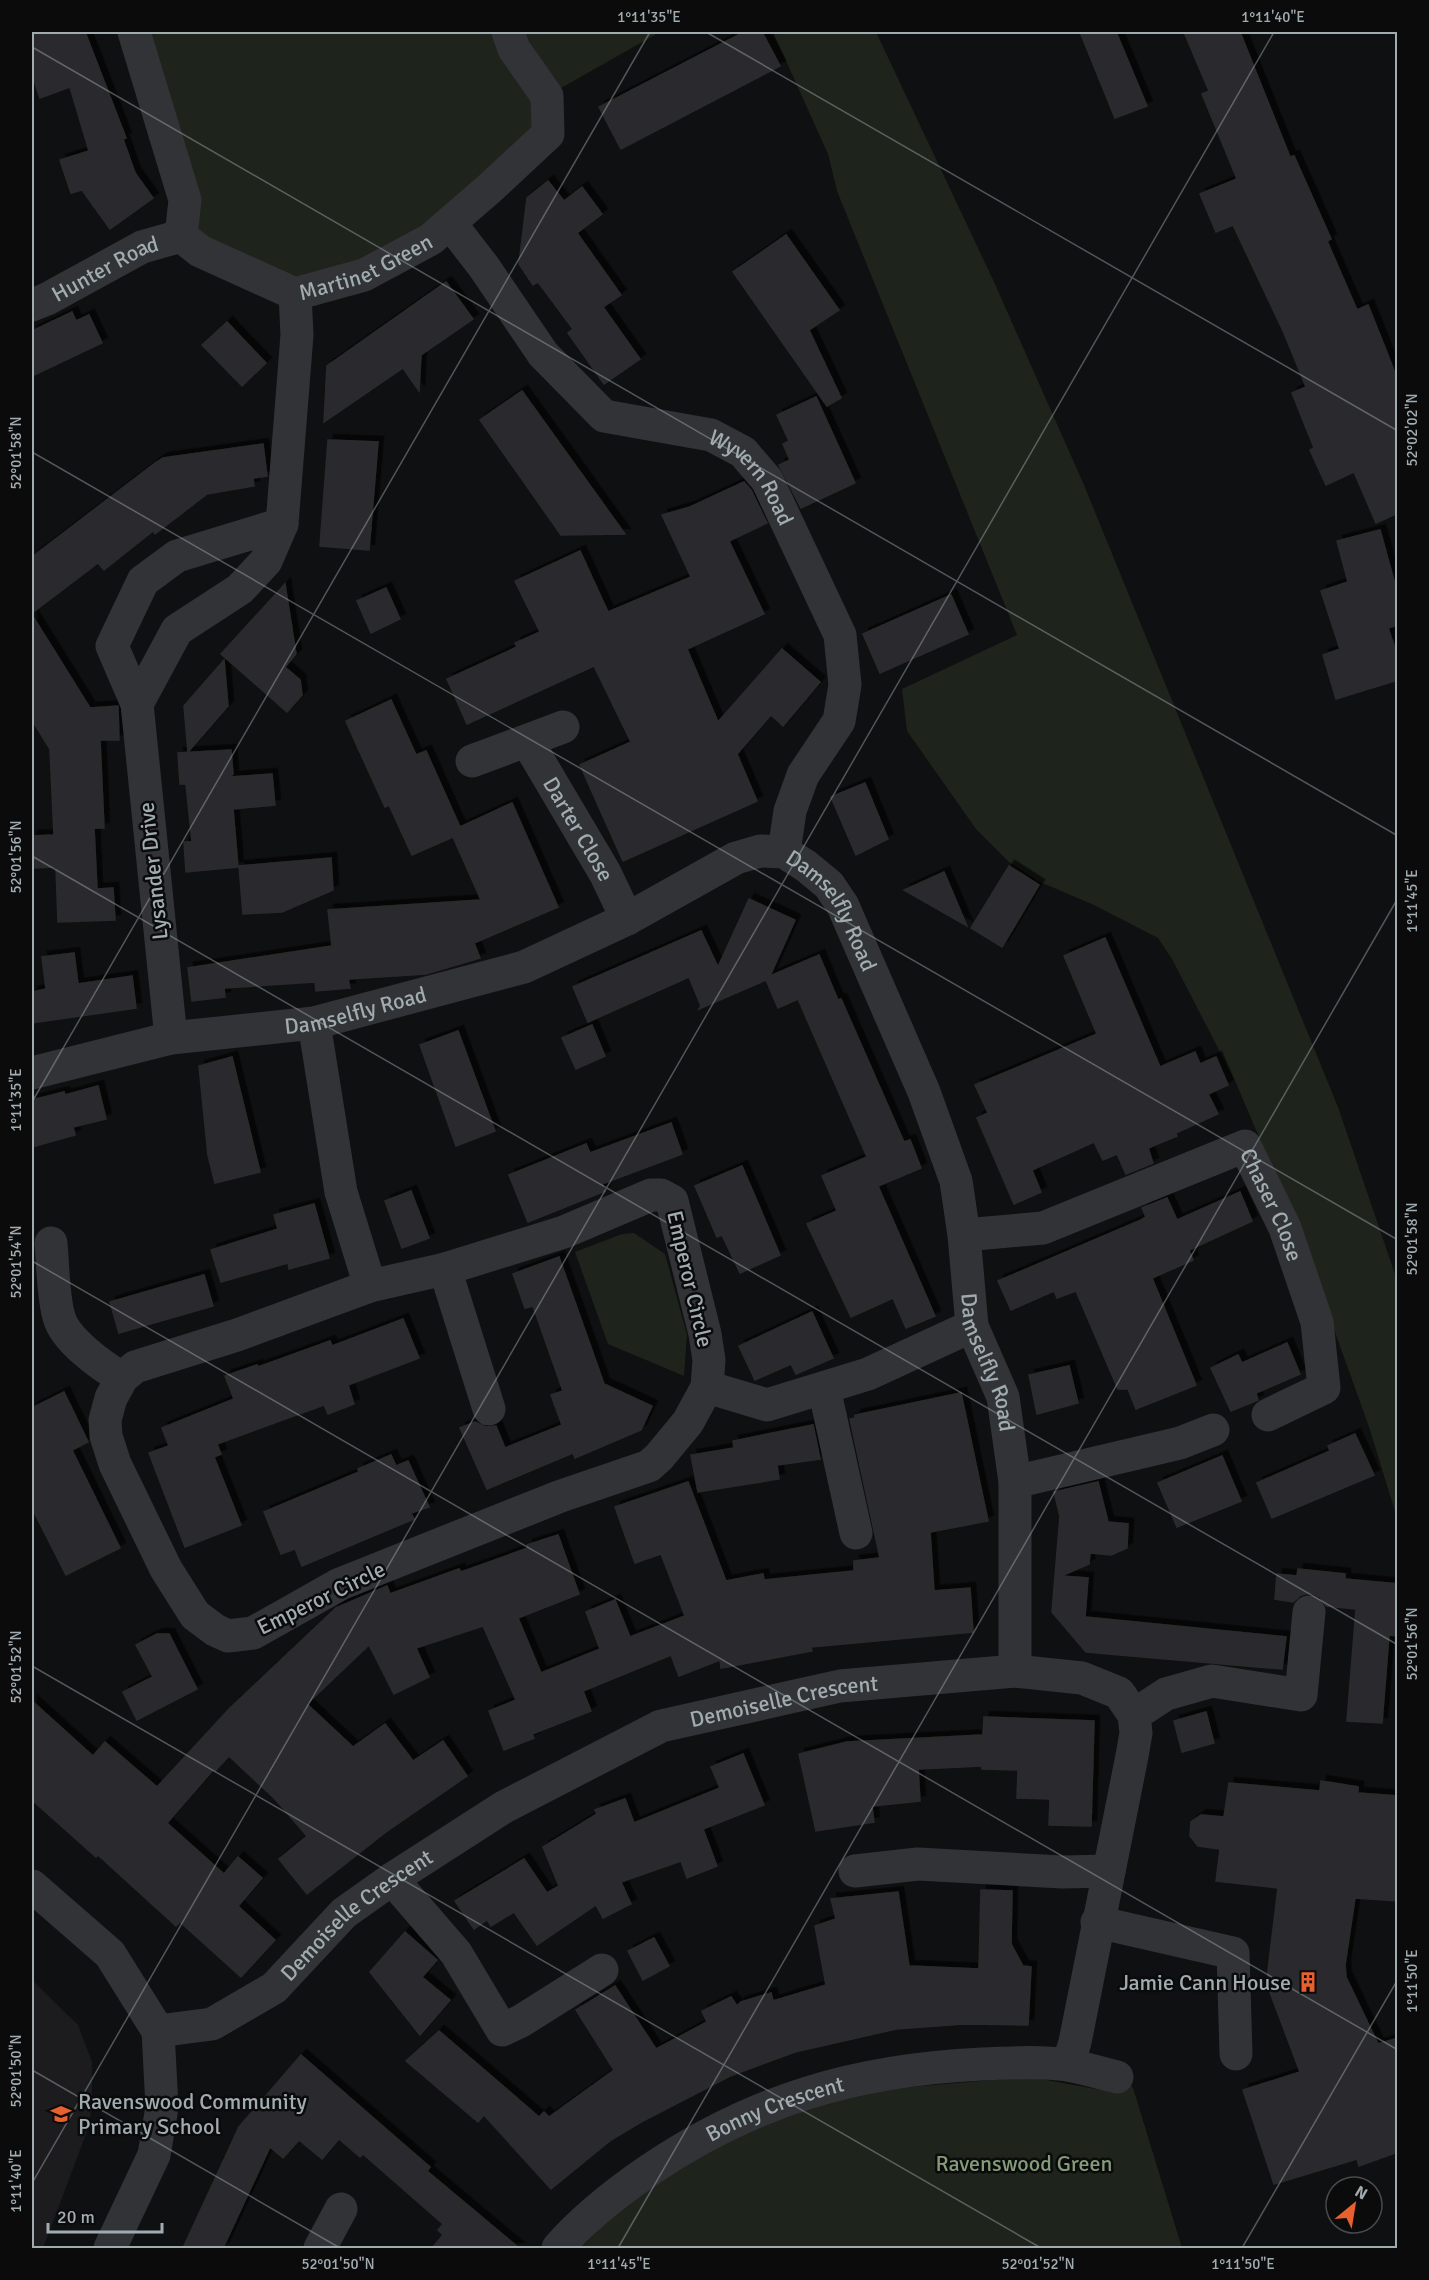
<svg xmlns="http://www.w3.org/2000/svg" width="1429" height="2280" font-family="Signika,sans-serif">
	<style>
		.built { fill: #1c1c1e }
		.green { fill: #1e231c }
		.building { fill: #2b2b2d; stroke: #2a2b2d; stroke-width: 1.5; filter: url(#shadow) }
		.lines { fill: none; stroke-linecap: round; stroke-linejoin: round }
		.minor { stroke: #313336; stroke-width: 33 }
		.ticks { fill: none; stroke: #a1acb1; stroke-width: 1.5; stroke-opacity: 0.45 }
		.labels { text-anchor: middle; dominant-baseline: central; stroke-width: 5; stroke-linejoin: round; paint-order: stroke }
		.street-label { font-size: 22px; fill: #a1acb1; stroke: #0b0b0c }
		.poi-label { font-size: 22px; fill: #a1acb1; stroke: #0b0b0c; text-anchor: end }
		.park-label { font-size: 22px; fill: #859c79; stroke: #0b0b0c }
		.neatline { fill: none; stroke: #a1acb1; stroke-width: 2 }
		.ticks-label { font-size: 15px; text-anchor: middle; fill: #a1acb1 }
	</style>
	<defs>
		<filter id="shadow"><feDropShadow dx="5.5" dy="-5.5" stdDeviation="0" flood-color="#0009"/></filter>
	</defs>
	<rect width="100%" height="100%" fill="#0f1011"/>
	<polygon class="built" points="32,1980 78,2025 92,2062 92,2103 89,2126 43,2248 32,2248"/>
	<g class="green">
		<polygon points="134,32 660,32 547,96 548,134 490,188 295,294 200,251"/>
		<polygon points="773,32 876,32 995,284 1084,485 1338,1107 1397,1280 1397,1518 1369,1427 1297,1226 1236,1083 1172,959 1158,938 1094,905 1040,882 1009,862 976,829 907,731 902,689 1017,635 837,191 828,154"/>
		<polygon points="634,1233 665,1254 687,1335 684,1376 608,1344 575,1252 622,1234"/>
		<polygon points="1123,2066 1134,2091 1182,2248 581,2248 608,2220 662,2178 717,2144 804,2109 873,2090 1030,2077 1112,2092"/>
	</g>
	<g class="building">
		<polygon points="32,32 85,32 126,138 123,139 135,173 153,198 110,229 82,190 71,193 60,160 89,151 70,87 40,98 32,74"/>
		<polygon points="744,32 762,32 780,66 621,149 599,107"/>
		<polygon points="1080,32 1116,32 1147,106 1115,118"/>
		<polygon points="1184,32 1240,32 1290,157 1294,156 1331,239 1327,241 1357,310 1368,305 1384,345 1398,381 1398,513 1376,523 1354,472 1326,485 1310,450 1314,448 1292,393 1306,387 1284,333 1233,225 1216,232 1200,194 1237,179 1202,94 1209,91"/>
		<polygon points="548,181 564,201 582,187 602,214 577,233 621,295 603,307 640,359 604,384 568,333 573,329 538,282 533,285 519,264 527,198"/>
		<polygon points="786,235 839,310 809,330 841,398 827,406 733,272"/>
		<polygon points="446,282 473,319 421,355 419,391 403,368 324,422 327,366"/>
		<polygon points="72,312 76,321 89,315 102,343 32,376 32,331"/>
		<polygon points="227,322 266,363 242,386 202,345"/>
		<polygon points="522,391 568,455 625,534 561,535 480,420"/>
		<polygon points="816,397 855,483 801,508 779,465 790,460 783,444 789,441 777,415"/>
		<polygon points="328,440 378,442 369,550 320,546"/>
		<polygon points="263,444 267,476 253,478 254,486 207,494 155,534 153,531 104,570 98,563 32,613 32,557 155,463 163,458"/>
		<polygon points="744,482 751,490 767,523 729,541 764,614 687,649 718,722 782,649 820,682 783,726 771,715 737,754 757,801 623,861 580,765 631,742 594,666 467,724 447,679 517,647 515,643 540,632 515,581 580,551 608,612 691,577 662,515 690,507"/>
		<polygon points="1380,530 1398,595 1398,625 1388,628 1398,657 1398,680 1336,699 1323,655 1340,649 1321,591 1348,582 1337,541"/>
		<polygon points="285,584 296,654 285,667 300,680 302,695 287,712 221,654"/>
		<polygon points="386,588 400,619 371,633 357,601"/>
		<polygon points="951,595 968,634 880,673 863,634"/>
		<polygon points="32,615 90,708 118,706 118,708 119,740 100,740 104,828 94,828 97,889 113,888 115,920 58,922 56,867 32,868 32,836 54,835 50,749 32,720"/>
		<polygon points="224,660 228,706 188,752 184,706"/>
		<polygon points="391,700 416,755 426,751 460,827 512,803 558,907 474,943 480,958 426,974 348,979 350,988 316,991 315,982 224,988 225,997 192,1001 188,968 332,946 328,910 481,900 453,837 412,855 389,805 385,807 356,744 346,721"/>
		<polygon points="231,750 233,774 230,777 272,774 275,805 233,809 238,867 186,872 184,842 192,842 186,784 180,784 178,753"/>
		<polygon points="865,783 888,839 856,855 831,797"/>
		<polygon points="331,858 333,890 282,912 243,914 239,866"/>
		<polygon points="1009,866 1039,885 1002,947 971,928"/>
		<polygon points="944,872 967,926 904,890"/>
		<polygon points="749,899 795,920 770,976 819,955 838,1000 841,999 904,1142 910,1140 921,1168 878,1186 935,1316 906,1328 893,1298 851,1317 807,1224 837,1211 822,1176 867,1157 798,999 778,1008 766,980 699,1009 701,1006 689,977 588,1022 573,987 701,931 718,967"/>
		<polygon points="1105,938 1160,1067 1195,1052 1200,1064 1216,1057 1228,1085 1208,1094 1218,1114 1176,1133 1177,1136 1148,1148 1153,1163 1126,1174 1117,1154 1103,1160 1094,1142 1032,1170 1041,1192 1014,1204 977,1118 988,1113 975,1085 1097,1034 1064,956"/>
		<polygon points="74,953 78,984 132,976 136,1008 32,1023 32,992 46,989 42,957"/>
		<polygon points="592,1025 605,1056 576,1069 562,1038"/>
		<polygon points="458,1031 495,1131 456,1146 420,1045"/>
		<polygon points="232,1057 260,1172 215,1183 208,1155 199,1066"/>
		<polygon points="98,1086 106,1119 73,1127 75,1135 32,1147 32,1100 64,1092 65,1095"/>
		<polygon points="671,1123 682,1154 602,1184 605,1191 528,1222 509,1175 586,1144 590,1153"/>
		<polygon points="742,1166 780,1255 740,1273 722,1235 717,1237 695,1186"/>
		<polygon points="411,1191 429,1238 402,1248 385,1201"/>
		<polygon points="1240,1192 1252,1221 1189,1250 1193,1260 1152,1278 1196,1385 1136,1409 1128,1389 1118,1389 1076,1291 1057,1298 1054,1291 1011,1310 998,1281 1141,1220 1146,1217 1142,1208 1167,1198 1177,1220"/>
		<polygon points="314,1204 329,1258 289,1269 288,1263 221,1282 211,1250 278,1229 274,1215"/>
		<polygon points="559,1257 604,1384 652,1406 641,1430 575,1458 573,1453 487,1489 460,1428 475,1422 486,1427 496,1426 505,1448 562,1425 551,1395 563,1391 533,1306 525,1308 513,1274"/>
		<polygon points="204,1275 213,1306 119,1333 110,1302"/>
		<polygon points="812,1312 833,1358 796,1374 791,1364 755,1380 739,1346"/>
		<polygon points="403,1319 419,1358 348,1385 354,1404 328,1414 324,1405 217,1444 221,1454 214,1457 241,1525 185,1547 149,1453 169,1446 162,1428 234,1399 225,1376 257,1365 258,1367 330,1341 332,1346"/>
		<polygon points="1287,1343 1300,1374 1256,1393 1258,1400 1231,1411 1211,1368 1238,1355 1242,1363"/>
		<polygon points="1069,1366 1078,1403 1037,1414 1029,1375"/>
		<polygon points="64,1392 88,1442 72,1450 120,1548 66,1575 32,1508 32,1408"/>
		<polygon points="961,1393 988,1521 930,1532 934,1591 970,1588 973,1632 811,1647 812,1651 721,1668 720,1660 679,1676 671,1655 583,1691 591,1711 532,1734 534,1738 504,1750 489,1711 516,1700 483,1626 416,1648 429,1677 394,1694 369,1645 307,1704 353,1747 385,1724 413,1761 443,1741 467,1776 386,1832 307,1894 279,1859 307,1836 275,1799 229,1756 215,1771 213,1770 167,1823 224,1874 238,1857 262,1878 238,1906 275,1940 241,1977 180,1922 176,1926 98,1855 96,1857 32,1800 32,1701 93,1756 105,1742 157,1787 230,1708 336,1608 387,1586 390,1594 459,1569 461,1572 528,1548 527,1545 558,1535 579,1594 518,1618 541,1673 600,1649 586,1612 615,1600 630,1637 685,1616 661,1554 635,1563 615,1507 688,1482 726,1581 763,1574 764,1580 854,1571 854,1561 880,1558 850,1419 855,1418 855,1415"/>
		<polygon points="813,1425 820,1459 777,1465 779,1479 698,1492 691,1455 734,1448 733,1441"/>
		<polygon points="1355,1434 1374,1475 1272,1518 1257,1483 1330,1451 1328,1446"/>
		<polygon points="391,1455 396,1466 408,1461 429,1507 411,1513 414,1519 302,1566 295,1549 281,1554 264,1512 359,1472 358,1469"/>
		<polygon points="1222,1456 1241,1501 1177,1527 1158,1483"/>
		<polygon points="1098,1482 1108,1522 1128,1524 1127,1548 1111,1555 1090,1553 1089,1564 1061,1576 1088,1578 1085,1617 1286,1637 1282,1669 1086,1652 1052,1612 1060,1516 1054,1492"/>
		<polygon points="1298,1569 1345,1574 1345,1579 1398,1584 1398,1636 1389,1635 1382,1723 1347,1721 1356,1609 1326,1606 1320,1597 1311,1593 1301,1595 1293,1602 1275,1599 1277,1574 1297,1576"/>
		<polygon points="157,1634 169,1634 197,1689 137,1720 123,1692 153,1677 136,1645"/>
		<polygon points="1206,1712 1214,1743 1182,1752 1174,1721"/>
		<polygon points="984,1717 1094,1721 1091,1826 1049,1825 1050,1799 1017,1798 1018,1770 982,1769 982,1766 918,1769 920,1801 872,1806 874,1822 816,1831 799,1754 847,1742 983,1735"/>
		<polygon points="743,1754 764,1805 703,1829 717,1866 687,1878 681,1861 621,1882 631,1904 603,1918 596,1905 537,1945 514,1912 491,1926 487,1920 474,1929 455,1901 524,1859 547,1893 559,1886 543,1847 597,1814 595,1810 625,1799 634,1823 720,1788 711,1767"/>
		<polygon points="1321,1781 1358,1787 1358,1793 1398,1796 1398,1901 1355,1898 1345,1965 1346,1977 1378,2044 1398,2038 1398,2152 1359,2166 1357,2159 1274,2184 1243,2090 1300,2072 1268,1987 1268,1970 1278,1888 1216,1881 1220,1849 1198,1846 1190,1836 1191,1822 1201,1815 1224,1817 1229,1783 1320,1791"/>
		<polygon points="981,1890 1012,1891 1011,1944 1023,1966 1031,1967 1028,2025 964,2024 896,2029 795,2052 730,2076 641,2122 611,2140 551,2189 484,2115 478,2122 406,2061 439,2031 539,2117 544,2112 549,2117 614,2070 576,2010 615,1986 656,2049 707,2022 702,2011 731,1997 737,2006 741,2002 771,1993 773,2001 826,1985 815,1926 836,1919 831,1899 898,1892 909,1966 979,1969"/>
		<polygon points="405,1932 437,1960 422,1977 450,2000 420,2035 370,1972"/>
		<polygon points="654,1938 669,1966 643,1980 628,1951"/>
		<polygon points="301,2055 430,2167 427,2171 519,2248 432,2248 443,2235 438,2230 443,2224 363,2154 360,2157 339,2139 322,2159 299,2140 283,2158 270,2147 223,2248 183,2248 239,2127"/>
	</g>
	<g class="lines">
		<g class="minor">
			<path id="s1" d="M 134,32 L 185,200 L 181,236 L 200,251 L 295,294 L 364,275 L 431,239 L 490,188 L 548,134 L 547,96 L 514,49 L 508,32"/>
			<path id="s2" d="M 450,223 L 484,267 L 543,354 L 604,416 L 711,435 L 743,452 L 767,480 L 840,635 L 845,685 L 839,721 L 803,775 L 790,811 L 784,852"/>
			<path id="s3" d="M 32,305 L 47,299 L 142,247 L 181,236"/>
			<polyline points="137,704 177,630 240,589 266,561 282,524 297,335 295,294"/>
			<path id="s4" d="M 527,741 L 605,873 L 627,919"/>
			<polyline points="472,761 563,727"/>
			<polyline points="314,1023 341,1192 370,1286"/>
			<polyline points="171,1038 137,704 112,646 143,581 177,556 282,524"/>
			<path id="s5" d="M 32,1073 L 171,1038 L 314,1023 L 524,967 L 627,919 L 736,858 L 760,851 L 784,852 L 806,866 L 829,885 L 843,906 L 924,1092 L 956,1181 L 964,1235 L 972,1326 L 1003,1397 L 1015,1482 L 1015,1671"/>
			<polygon points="651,1195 661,1195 672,1201 705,1334 709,1360 707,1387 688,1422 659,1457 649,1466 561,1496 340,1584 253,1633 228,1636 215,1630 195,1615 166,1569 115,1464 106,1436 105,1420 111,1398 122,1378 135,1367 237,1335 370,1286 445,1269 564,1232"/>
			<path id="s6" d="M 964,1235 L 1043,1228 L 1245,1146 L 1285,1228 L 1317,1322 L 1324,1388 L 1268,1415"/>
			<path d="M 51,1243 C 53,1265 53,1297 59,1317 C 65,1340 102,1366 122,1378"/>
			<polyline points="445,1269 489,1409"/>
			<polyline points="707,1387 767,1405 868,1374 972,1326"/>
			<polyline points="824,1388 856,1533"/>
			<polyline points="1015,1482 1180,1443 1213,1430"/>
			<polyline points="1134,1715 1166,1694 1212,1681 1301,1695 1309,1612"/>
			<polyline points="855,1871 918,1864 1062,1872 1109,1871"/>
			<polyline points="392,1879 456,1953 502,2030 521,2021 602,1970"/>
			<polyline points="32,1886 110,1954 158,2031 162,2107 154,2155 110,2248"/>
			<polyline points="1097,1922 1233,1953 1236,2054"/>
			<path id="s7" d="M 158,2031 L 212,2024 L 274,1988 L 344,1913 L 392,1879 L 504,1807 L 661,1726 L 840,1686 L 1015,1671 L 1082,1678 L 1119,1693 L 1134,1715 L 1136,1733 L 1132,1756 L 1075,2042 L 1068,2065"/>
			<polyline points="320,2248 341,2209"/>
			<path id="s8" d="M 558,2248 C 583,2219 616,2193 648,2171 C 753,2100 855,2070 982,2064 C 1010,2063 1040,2061 1068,2065 C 1084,2068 1101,2073 1117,2077"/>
		</g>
	</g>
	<path class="ticks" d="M 706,32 L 1398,431M 32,47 L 1398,836M 32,452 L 1398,1240M 32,856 L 1398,1645M 32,1102 L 650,32M 32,1261 L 1398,2050M 32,1666 L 1041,2248M 32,2070 L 340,2248M 32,2183 L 1274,32M 618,2248 L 1398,898M 1242,2248 L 1398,1979"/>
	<defs>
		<g id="building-bare" transform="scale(1.62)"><path d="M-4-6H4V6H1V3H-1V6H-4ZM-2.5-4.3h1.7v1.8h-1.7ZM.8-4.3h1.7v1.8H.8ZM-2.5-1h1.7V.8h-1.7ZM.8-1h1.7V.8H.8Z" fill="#e9602f" stroke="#0b0b0c" stroke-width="2.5" paint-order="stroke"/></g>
		<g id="school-bare" transform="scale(1.62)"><path d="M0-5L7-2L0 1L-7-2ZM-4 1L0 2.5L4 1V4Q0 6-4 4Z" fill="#e9602f" stroke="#0b0b0c" stroke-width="2.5" paint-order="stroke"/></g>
	</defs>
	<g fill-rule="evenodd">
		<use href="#building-bare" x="1308" y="1982"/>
		<use href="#school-bare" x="61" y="2114"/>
	</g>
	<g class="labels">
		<g class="street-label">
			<text stroke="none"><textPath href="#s1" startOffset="416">Martinet Green</textPath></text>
			<text stroke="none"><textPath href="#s3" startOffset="82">Hunter Road</textPath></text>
			<text stroke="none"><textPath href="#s2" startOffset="417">Wyvern Road</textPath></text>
			<text stroke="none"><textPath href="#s4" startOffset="102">Darter Close</textPath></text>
			<text transform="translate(153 871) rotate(-96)">Lysander Drive</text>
			<text stroke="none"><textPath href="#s5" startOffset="870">Damselfly Road</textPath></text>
			<text stroke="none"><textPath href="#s5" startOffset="330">Damselfly Road</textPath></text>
			<text stroke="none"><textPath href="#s6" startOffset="362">Chaser Close</textPath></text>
			<text transform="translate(690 1279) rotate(77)">Emperor Circle</text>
			<text stroke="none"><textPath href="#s5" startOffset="1356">Damselfly Road</textPath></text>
			<text transform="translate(321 1598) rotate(-26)">Emperor Circle</text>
			<text stroke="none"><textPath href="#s7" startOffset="723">Demoiselle Crescent</textPath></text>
			<text stroke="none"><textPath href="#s7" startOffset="237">Demoiselle Crescent</textPath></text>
			<text stroke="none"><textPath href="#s8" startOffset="261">Bonny Crescent</textPath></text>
		</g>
		<g class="poi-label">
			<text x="1291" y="1982">Jamie Cann House</text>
			<text x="78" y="2101" text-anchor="start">Ravenswood Community<tspan x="78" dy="25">Primary School</tspan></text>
		</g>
		<g class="park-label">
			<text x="1024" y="2163">Ravenswood Green</text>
		</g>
	</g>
	<rect width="1429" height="2280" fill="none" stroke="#0b0b0c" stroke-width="66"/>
	<g transform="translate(1354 2205) rotate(30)"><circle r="28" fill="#0b0b0c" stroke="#474b4e" stroke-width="1.5"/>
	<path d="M0-4.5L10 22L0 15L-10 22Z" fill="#e9602f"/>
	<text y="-9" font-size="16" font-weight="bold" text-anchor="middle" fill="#a1acb1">N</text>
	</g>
	<path d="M48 2223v9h114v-9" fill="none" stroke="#a1acb1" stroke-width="3"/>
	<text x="57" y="2223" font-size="18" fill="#a1acb1" stroke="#0b0b0c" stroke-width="4.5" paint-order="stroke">20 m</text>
	<rect x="33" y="33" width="1363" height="2214" class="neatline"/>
	<g class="ticks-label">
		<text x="649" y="22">1°11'35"E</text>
		<text x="1273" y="22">1°11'40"E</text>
		<text transform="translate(1412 430) rotate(-90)" y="5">52°02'02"N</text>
		<text transform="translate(16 453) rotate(-90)" y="5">52°01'58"N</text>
		<text transform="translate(16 857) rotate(-90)" y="5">52°01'56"N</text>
		<text transform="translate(1412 901) rotate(-90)" y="5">1°11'45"E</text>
		<text transform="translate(16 1100) rotate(-90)" y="5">1°11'35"E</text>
		<text transform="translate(1412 1239) rotate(-90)" y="5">52°01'58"N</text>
		<text transform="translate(16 1262) rotate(-90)" y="5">52°01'54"N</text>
		<text transform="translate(1412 1644) rotate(-90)" y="5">52°01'56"N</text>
		<text transform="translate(16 1667) rotate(-90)" y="5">52°01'52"N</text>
		<text transform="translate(1412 1981) rotate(-90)" y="5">1°11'50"E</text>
		<text transform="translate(16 2071) rotate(-90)" y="5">52°01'50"N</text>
		<text transform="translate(16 2181) rotate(-90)" y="5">1°11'40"E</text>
		<text x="338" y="2269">52°01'50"N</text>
		<text x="619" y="2269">1°11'45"E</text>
		<text x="1038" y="2269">52°01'52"N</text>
		<text x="1243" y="2269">1°11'50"E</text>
	</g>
</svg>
